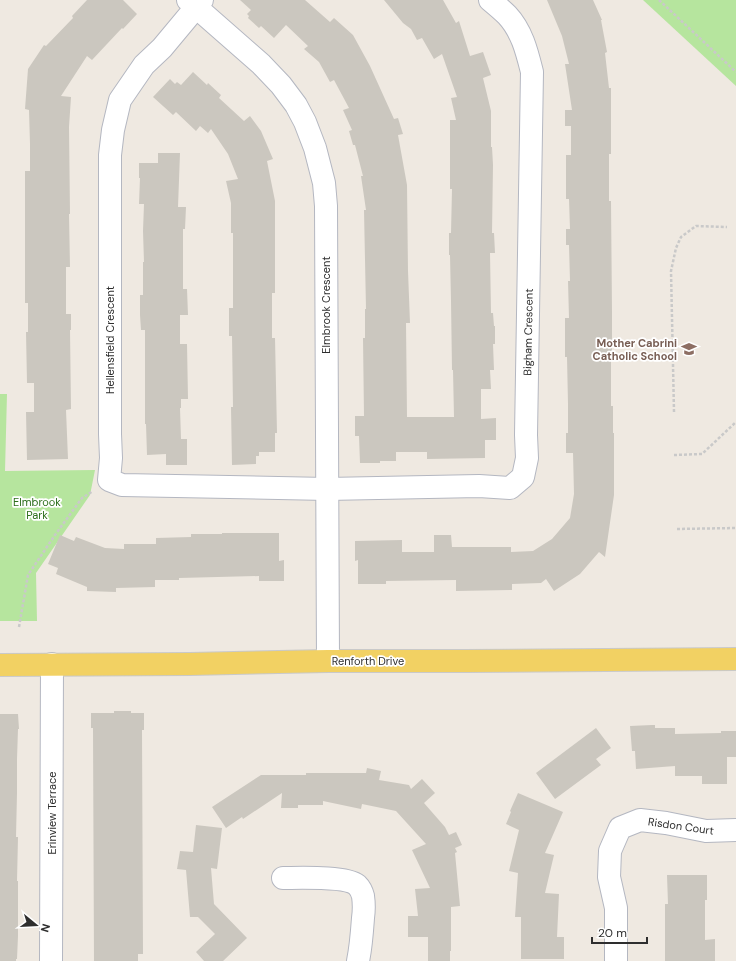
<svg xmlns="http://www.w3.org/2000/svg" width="736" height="961" font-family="'DM Sans',sans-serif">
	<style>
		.green { fill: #b6e59e }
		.building { fill: #cbc7bf }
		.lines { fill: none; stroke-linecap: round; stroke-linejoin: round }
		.minor-casing { stroke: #b4b7c1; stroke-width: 24 }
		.major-casing { stroke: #c9c9c9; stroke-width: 24 }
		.path { stroke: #c9c9c9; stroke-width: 2.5; stroke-dasharray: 3 2; stroke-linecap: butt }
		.minor { stroke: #fff; stroke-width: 22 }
		.major { stroke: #f2d163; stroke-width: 22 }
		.labels { text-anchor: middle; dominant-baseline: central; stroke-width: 3.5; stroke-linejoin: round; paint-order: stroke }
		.street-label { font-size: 11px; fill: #2e2e2e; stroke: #fff }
		.education-label { font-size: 11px; font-weight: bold; fill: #785e54; stroke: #fff; text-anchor: end }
		.park-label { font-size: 11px; fill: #2c6e1b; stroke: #fff }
	</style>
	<rect width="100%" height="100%" fill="#efe9e1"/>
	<g class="green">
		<polygon points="643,0 736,0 736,86"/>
		<polygon points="0,394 7,394 5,471 95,470 90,495 36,573 37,621 0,621"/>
	</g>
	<g class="building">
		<polygon points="87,0 123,0 137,14 123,29 122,28 92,60 87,56 61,96 71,97 69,127 70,214 69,214 70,267 66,267 66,314 71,314 71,330 70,330 71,409 66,410 68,459 27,460 26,412 34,412 34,383 27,383 26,332 28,332 28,303 25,303 25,171 30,171 30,144 29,110 25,109 28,69 44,45 46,46 73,18 72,16"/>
		<polygon points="240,0 305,0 330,22 334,18 353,35 370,66 394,119 398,118 403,134 398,135 407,185 408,271 410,323 406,323 407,417 454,417 453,370 452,370 451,301 450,255 449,255 449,233 451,233 452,189 450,189 450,120 456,120 451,98 457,97 442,54 434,59 422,38 417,40 411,29 403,23 384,0 443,0 456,23 459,21 470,56 483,52 491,75 483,78 491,111 491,147 492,147 493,165 492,233 494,233 495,253 490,253 491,313 493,313 494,326 495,326 495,344 493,344 494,370 490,370 491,389 481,389 481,419 496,418 496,440 485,440 485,458 427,459 427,452 396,452 396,461 380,461 380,463 360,463 359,436 355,436 355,416 364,416 363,338 365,338 365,309 366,309 364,210 366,210 361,176 363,176 355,145 353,145 349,131 352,130 343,110 349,108 334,80 330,82 319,62 304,49 308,46 286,25 274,38 261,26 259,28 248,18 249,16 247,14 251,10"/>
		<polygon points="547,0 593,0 602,20 601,20 607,52 605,53 609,88 611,88 611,154 609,154 609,201 611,201 612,312 612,357 611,357 611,406 613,406 613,433 614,433 614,495 605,557 599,552 580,574 554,591 546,579 541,583 512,584 512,590 456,591 456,580 386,581 386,584 358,584 358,560 355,561 355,541 402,540 402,552 434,552 434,535 451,535 452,547 511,547 511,552 533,551 552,539 570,518 574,494 573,453 566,453 566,433 568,433 568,404 567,357 565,357 565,318 569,318 568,281 570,281 569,245 566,245 566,229 570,229 569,199 566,199 566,155 571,155 571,126 565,126 565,110 572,110 565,64 569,64 562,36"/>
		<polygon points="193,72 207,85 208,83 221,95 219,98 244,121 250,116 261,131 273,159 267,161 275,201 275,293 272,293 272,338 275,338 277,433 275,433 275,452 259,452 259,456 256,456 256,464 232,465 231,407 233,407 232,336 229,336 229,308 233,308 233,233 231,233 231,203 226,181 238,179 228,154 211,129 208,133 200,126 196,131 176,112 173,115 153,97 170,79 175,84 177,82 181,85"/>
		<polygon points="158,153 180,153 178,207 186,207 185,229 183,229 183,289 187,289 188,315 180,315 180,344 187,344 188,399 181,399 181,408 180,408 181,439 187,439 187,465 166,465 166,454 147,455 146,424 145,424 145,330 141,330 140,315 140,295 143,295 143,262 144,262 143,231 144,204 139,204 140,178 139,178 139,163 158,163"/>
		<polygon points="222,533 279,533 279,561 284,560 284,581 259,581 259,576 179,578 179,580 155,580 155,587 116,588 116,592 87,591 87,587 56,574 58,568 48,564 60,535 74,541 76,537 105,548 124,549 124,544 156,544 156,538 191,537 191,534 222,534"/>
		<polygon points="114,711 131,711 131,713 144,713 144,730 142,730 143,954 138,954 138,961 94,961 93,728 91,728 91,713 114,713"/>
		<polygon points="0,714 18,714 19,729 18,729 17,759 17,793 16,837 18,837 17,881 18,881 18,936 17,959 16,959 16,961 0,961"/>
		<polygon points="652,725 655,725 655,728 675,728 675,734 721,733 721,731 736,731 736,757 727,757 727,784 702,784 702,776 675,776 675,766 636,769 635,751 632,751 630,726"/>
		<polygon points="596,728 611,748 596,759 601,765 555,799 536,773"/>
		<polygon points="367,768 381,771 379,780 409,785 411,789 422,779 435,793 424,803 445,827 449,835 456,832 462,845 455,848 457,852 455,853 460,906 451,907 451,951 450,951 450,961 428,961 428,937 408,937 408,916 418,916 415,889 430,888 412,850 426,844 396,811 362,804 361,809 323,801 323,805 298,805 298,808 281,808 282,793 243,819 242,817 226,828 212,807 261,775 306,775 306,773 366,773"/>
		<polygon points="518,793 563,812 545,853 554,855 545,893 559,894 557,937 564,937 564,959 521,959 521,917 515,917 518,873 509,871 519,830 506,824 511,812 510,811"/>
		<polygon points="196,825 222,828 217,869 211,868 214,904 247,938 223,961 204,961 196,952 215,934 198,917 190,917 186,870 177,869 180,851 193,852"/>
		<polygon points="667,875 707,875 707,900 705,900 705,940 715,939 715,961 665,961 665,904 668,904"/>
	</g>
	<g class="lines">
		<g class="minor-casing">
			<g id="minor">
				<polyline points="188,0 261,64 281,85 296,105 305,122 315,148 324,183 326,206 328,661"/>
				<path d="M 202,0 L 162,48 L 144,65 L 120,100 L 113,130 L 110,155 L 110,434 L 111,458 L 109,480 L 122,485 L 327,489 L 479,486 L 510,488 L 523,477 L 527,458 L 526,435 L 532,72 C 527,52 522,31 507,15 C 502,10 496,5 490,0"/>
				<path d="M 283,878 C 299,878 346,876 357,885 C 360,888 362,892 363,896 C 364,903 364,911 363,918 C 362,932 361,947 358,961"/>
				<polyline points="51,961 52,664"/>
				<polyline points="616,961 616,908 609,877 610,851 620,828 640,820 666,823 706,831 736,830"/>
			</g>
		</g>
		<g class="major-casing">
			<polyline id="major" points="0,665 190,664 328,661 464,661 736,659"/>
		</g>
		<g class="path">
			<polyline points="659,0 736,72"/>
			<polyline points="674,412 671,271 676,248 681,237 696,226 727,227"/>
			<polyline points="674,455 702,454 736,422"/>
			<polyline points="677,529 736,528"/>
			<polyline points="19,627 28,575 55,535 82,498 93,491"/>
		</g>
		<use href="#minor" class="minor"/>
		<use href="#major" class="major"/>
	</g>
	<defs>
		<g id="school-bare" transform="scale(1.2)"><path d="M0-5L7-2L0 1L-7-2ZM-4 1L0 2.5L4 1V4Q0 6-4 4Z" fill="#8d6e63" stroke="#fff" stroke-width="2.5" paint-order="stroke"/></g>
	</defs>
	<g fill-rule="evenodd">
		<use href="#school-bare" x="689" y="349"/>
	</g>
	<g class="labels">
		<g class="street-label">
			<text transform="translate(326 305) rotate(-90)">Elmbrook Crescent</text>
			<text transform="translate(528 332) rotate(-89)">Bigham Crescent</text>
			<text transform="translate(110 340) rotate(-90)">Hellensfield Crescent</text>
			<text x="368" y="661">Renforth Drive</text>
			<text transform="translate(52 813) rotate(-90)">Erinview Terrace</text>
			<text transform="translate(681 826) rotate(8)">Risdon Court</text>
		</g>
		<g class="education-label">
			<text x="677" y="343">Mother Cabrini<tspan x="677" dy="13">Catholic School</tspan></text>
		</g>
		<g class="park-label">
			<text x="37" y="502">Elmbrook<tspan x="37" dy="13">Park</tspan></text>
		</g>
	</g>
	<g transform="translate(36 925) rotate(108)" stroke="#ffffff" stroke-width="3" paint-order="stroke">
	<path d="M0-3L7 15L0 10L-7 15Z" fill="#2e2e2e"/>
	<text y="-6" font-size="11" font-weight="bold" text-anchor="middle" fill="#2e2e2e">N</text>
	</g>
	<path d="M592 937v6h55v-6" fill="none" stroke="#2e2e2e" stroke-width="2"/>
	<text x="598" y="937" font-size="12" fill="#2e2e2e" stroke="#ffffff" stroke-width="3" paint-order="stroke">20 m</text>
</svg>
